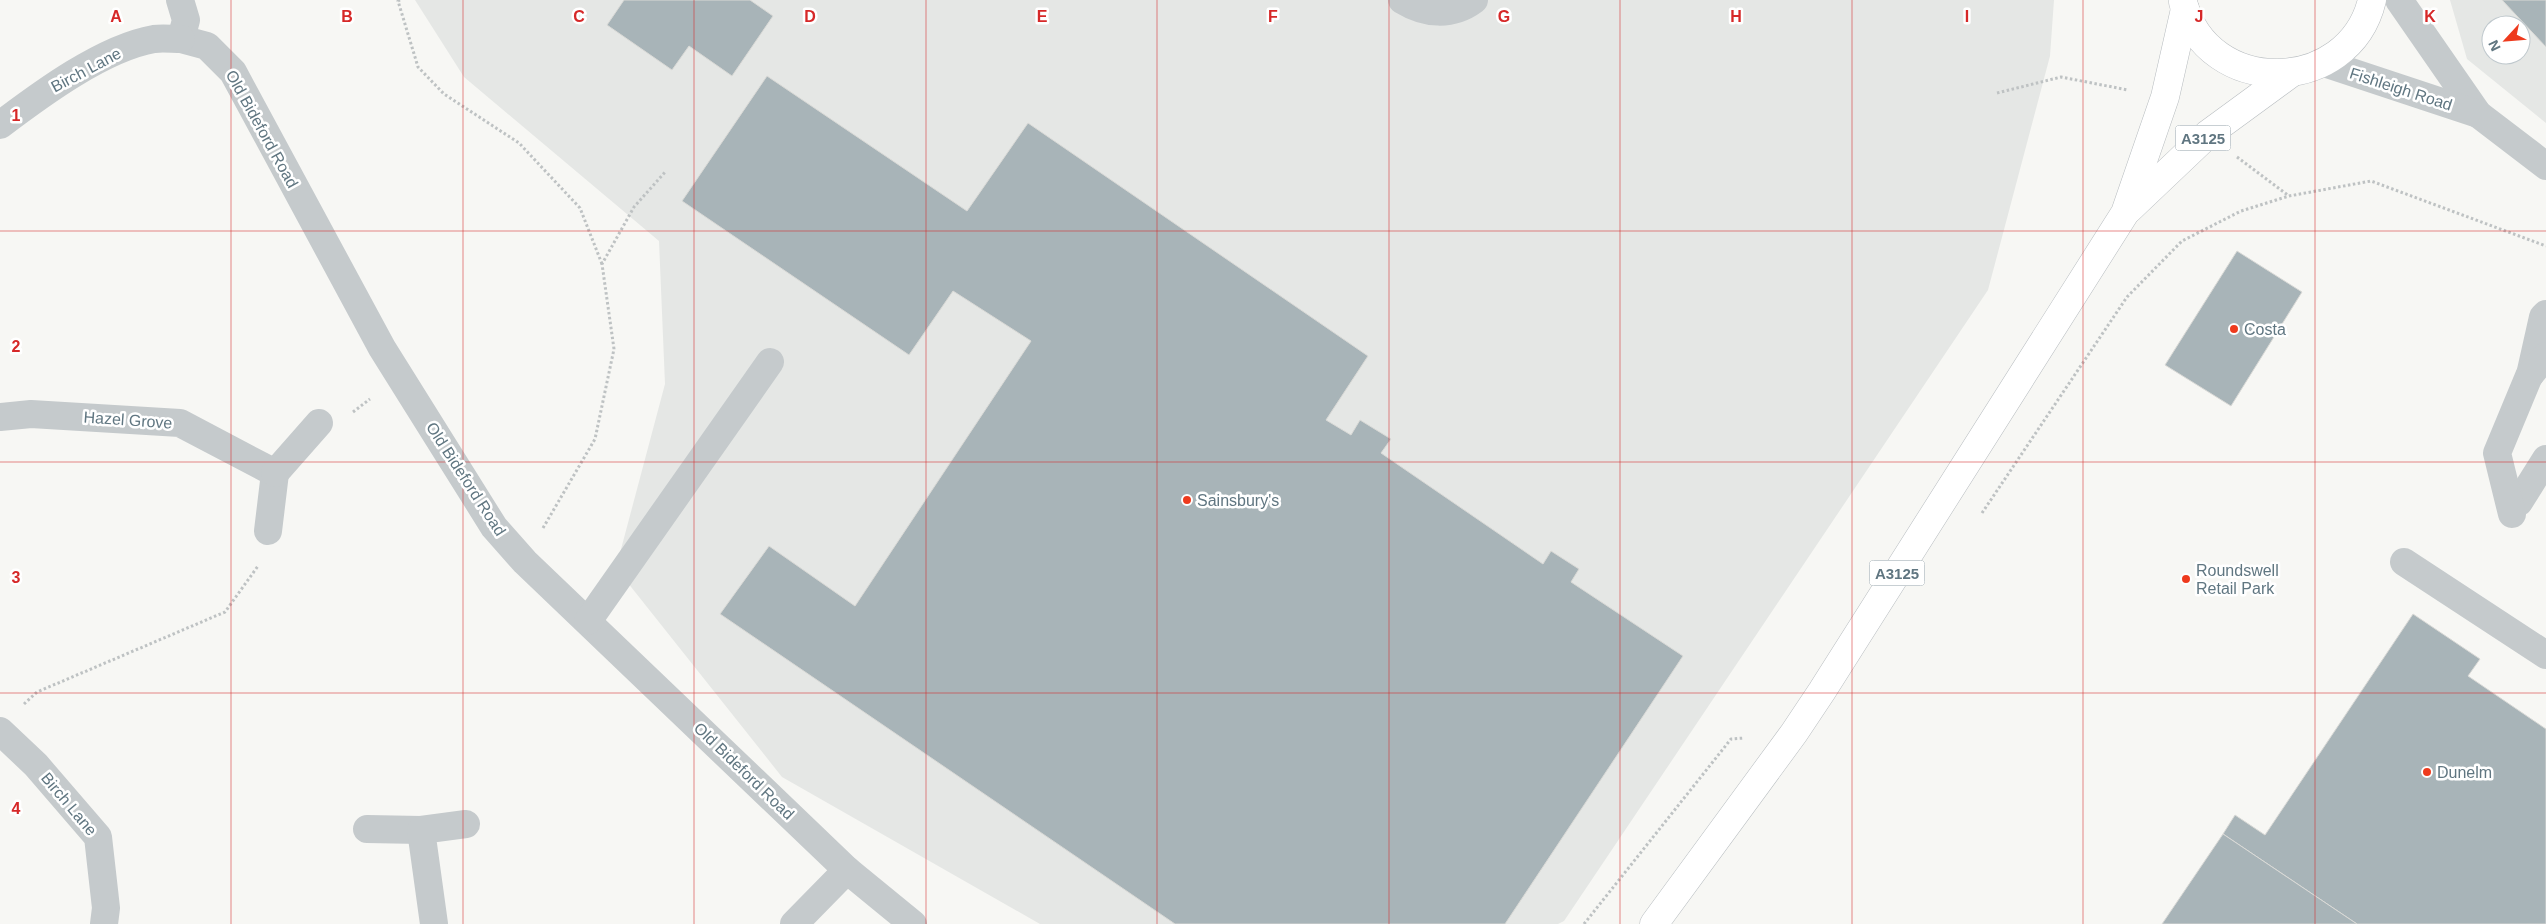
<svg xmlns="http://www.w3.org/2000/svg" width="2546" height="924" font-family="Arial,sans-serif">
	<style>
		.built { fill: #e5e7e5; fill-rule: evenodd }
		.building { fill: #a8b4b8; stroke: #d9d9d6 }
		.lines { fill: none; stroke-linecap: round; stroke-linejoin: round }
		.major-casing { stroke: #b8bdc0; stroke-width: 29 }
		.path { stroke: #bec2c3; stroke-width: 3; stroke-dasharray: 2.5 2.5; stroke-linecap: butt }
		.minor { stroke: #c5cacc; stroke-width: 28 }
		.major { stroke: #fff; stroke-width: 28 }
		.grid { fill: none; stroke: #d62828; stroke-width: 1; stroke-opacity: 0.55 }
		.poi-dot { fill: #ee3a1d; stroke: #fff; stroke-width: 2 }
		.labels { text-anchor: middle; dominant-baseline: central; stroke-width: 5; stroke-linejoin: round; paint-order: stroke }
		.shield { fill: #fff; stroke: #909fa7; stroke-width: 1 }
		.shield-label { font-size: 15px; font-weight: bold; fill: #607681 }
		.street-label { font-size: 16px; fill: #607681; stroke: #fff }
		.poi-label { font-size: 16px; fill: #607681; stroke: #fff; text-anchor: start }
		.grid-label { font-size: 16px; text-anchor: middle; font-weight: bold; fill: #d62828; stroke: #fff; stroke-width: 5; stroke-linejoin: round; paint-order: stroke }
	</style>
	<rect width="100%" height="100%" fill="#f7f7f4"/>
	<g class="built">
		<polygon points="415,0 2054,0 2050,56 1988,290 1564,921 1558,924 1040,924 782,777 616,568 665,384 659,241 464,77"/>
		<path d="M 2450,0 L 2546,0 L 2546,123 L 2467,59 ZM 2491,25 L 2521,25 L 2521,55 L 2491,55 Z"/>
	</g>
	<g class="building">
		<polygon points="624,0 750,0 773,16 732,76 689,46 672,70 607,25"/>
		<polygon points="2502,0 2546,0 2546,47"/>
		<polygon points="767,76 967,211 1028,123 1368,356 1326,420 1351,435 1360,420 1391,439 1381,453 1543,564 1551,551 1579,569 1571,582 1683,656 1505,924 1175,924 720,614 769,546 855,606 1031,341 953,291 909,355 682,201"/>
		<polygon points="2237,251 2302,292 2231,406 2165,365"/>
		<polygon points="2413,614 2480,659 2468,676 2546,729 2546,924 2357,924 2223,834 2235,815 2265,835"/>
		<polygon points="2223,834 2357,924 2162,924"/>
	</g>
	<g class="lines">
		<g class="major-casing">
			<g id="major">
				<path d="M 2183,2 C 2207,98 2349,96 2372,0"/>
				<polyline points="2129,209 2208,134 2290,74"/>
				<polyline points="1654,924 1794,733 1822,691 2125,213 2165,97 2185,9"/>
			</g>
		</g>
		<g class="path">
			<polyline points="400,0 398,1 418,67 444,94 519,143 580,208 602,264"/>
			<polyline points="1997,93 2061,77 2128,90"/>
			<polyline points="2237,157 2289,196"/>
			<polyline points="353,412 370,399"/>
			<polyline points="1982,513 2127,297 2182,241 2241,211 2289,196 2371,181 2546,246"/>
			<polyline points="543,528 595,439 614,349 602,264 634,207 666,171"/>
			<polyline points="24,704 37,692 225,612 258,566"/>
			<polyline points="1584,924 1731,739 1744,738"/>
		</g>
		<g class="minor">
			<polyline points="180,0 186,20 181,39 207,46 233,72 382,348 494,527 525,562 847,870 913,924"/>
			<path d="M 1402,0 C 1425,14 1451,17 1474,0"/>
			<polyline points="2399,0 2478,114 2546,166"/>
			<polyline points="2324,63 2478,114"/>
			<path d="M 0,125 C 41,94 103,48 154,39 C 162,38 172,39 181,39"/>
			<polyline points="2530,375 2543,317 2546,314"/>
			<polyline points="0,417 31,414 180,423 275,473 268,531"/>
			<polyline points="275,473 319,423"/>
			<polyline points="2519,502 2546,459"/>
			<polyline points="2512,514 2497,453 2529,376 2546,356"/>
			<polyline points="2404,562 2546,655"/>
			<polyline points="588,621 770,362"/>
			<polyline points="0,731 36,765 98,837 106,908 104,924"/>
			<polyline points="367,829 421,830"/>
			<polyline points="434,924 421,830 466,824"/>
			<polyline points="794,924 847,870"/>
		</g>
		<use href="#major" class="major"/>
	</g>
	<path class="grid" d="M 231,0 L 231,924M 463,0 L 463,924M 694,0 L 694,924M 926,0 L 926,924M 1157,0 L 1157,924M 1389,0 L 1389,924M 1620,0 L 1620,924M 1852,0 L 1852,924M 2083,0 L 2083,924M 2315,0 L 2315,924M 0,231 L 2546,231M 0,462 L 2546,462M 0,693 L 2546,693"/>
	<g class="poi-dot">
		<circle cx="2234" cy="329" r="5"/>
		<circle cx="1187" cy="500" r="5"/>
		<circle cx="2186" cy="579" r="5"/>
		<circle cx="2427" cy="772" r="5"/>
	</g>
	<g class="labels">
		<g class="shield">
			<rect x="2175.5" y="125.5" width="55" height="25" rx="4"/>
			<rect x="1869.5" y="560.5" width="55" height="25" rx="4"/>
		</g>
		<g class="shield-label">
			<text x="2203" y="138">A3125</text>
			<text x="1897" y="573">A3125</text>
		</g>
		<g class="street-label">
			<text transform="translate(86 70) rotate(-28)">Birch Lane</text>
			<text transform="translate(2401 89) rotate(18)">Fishleigh Road</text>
			<text transform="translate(262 129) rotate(61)">Old Bideford Road</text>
			<text transform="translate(128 420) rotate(4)">Hazel Grove</text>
			<text transform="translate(466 479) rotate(57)">Old Bideford Road</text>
			<text transform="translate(744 771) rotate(44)">Old Bideford Road</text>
			<text transform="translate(69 804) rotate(50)">Birch Lane</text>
		</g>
		<g class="poi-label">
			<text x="2244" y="329">Costa</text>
			<text x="1197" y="500">Sainsbury's</text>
			<text x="2196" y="570">Roundswell<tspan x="2196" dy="18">Retail Park</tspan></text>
			<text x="2437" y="772">Dunelm</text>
		</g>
	</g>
	<g class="grid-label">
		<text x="116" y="22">A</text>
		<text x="347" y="22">B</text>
		<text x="579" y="22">C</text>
		<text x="810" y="22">D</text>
		<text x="1042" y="22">E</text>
		<text x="1273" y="22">F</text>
		<text x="1504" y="22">G</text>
		<text x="1736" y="22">H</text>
		<text x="1967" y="22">I</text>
		<text x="2199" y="22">J</text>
		<text x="2430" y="22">K</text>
		<text x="16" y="121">1</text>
		<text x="16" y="352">2</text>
		<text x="16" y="583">3</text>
		<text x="16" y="814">4</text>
	</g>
	<g transform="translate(2506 40) rotate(244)"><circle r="24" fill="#ffffff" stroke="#bfc8cd"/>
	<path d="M0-4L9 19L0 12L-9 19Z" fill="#ee3a1d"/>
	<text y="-8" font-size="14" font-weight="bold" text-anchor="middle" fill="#607681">N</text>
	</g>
</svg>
